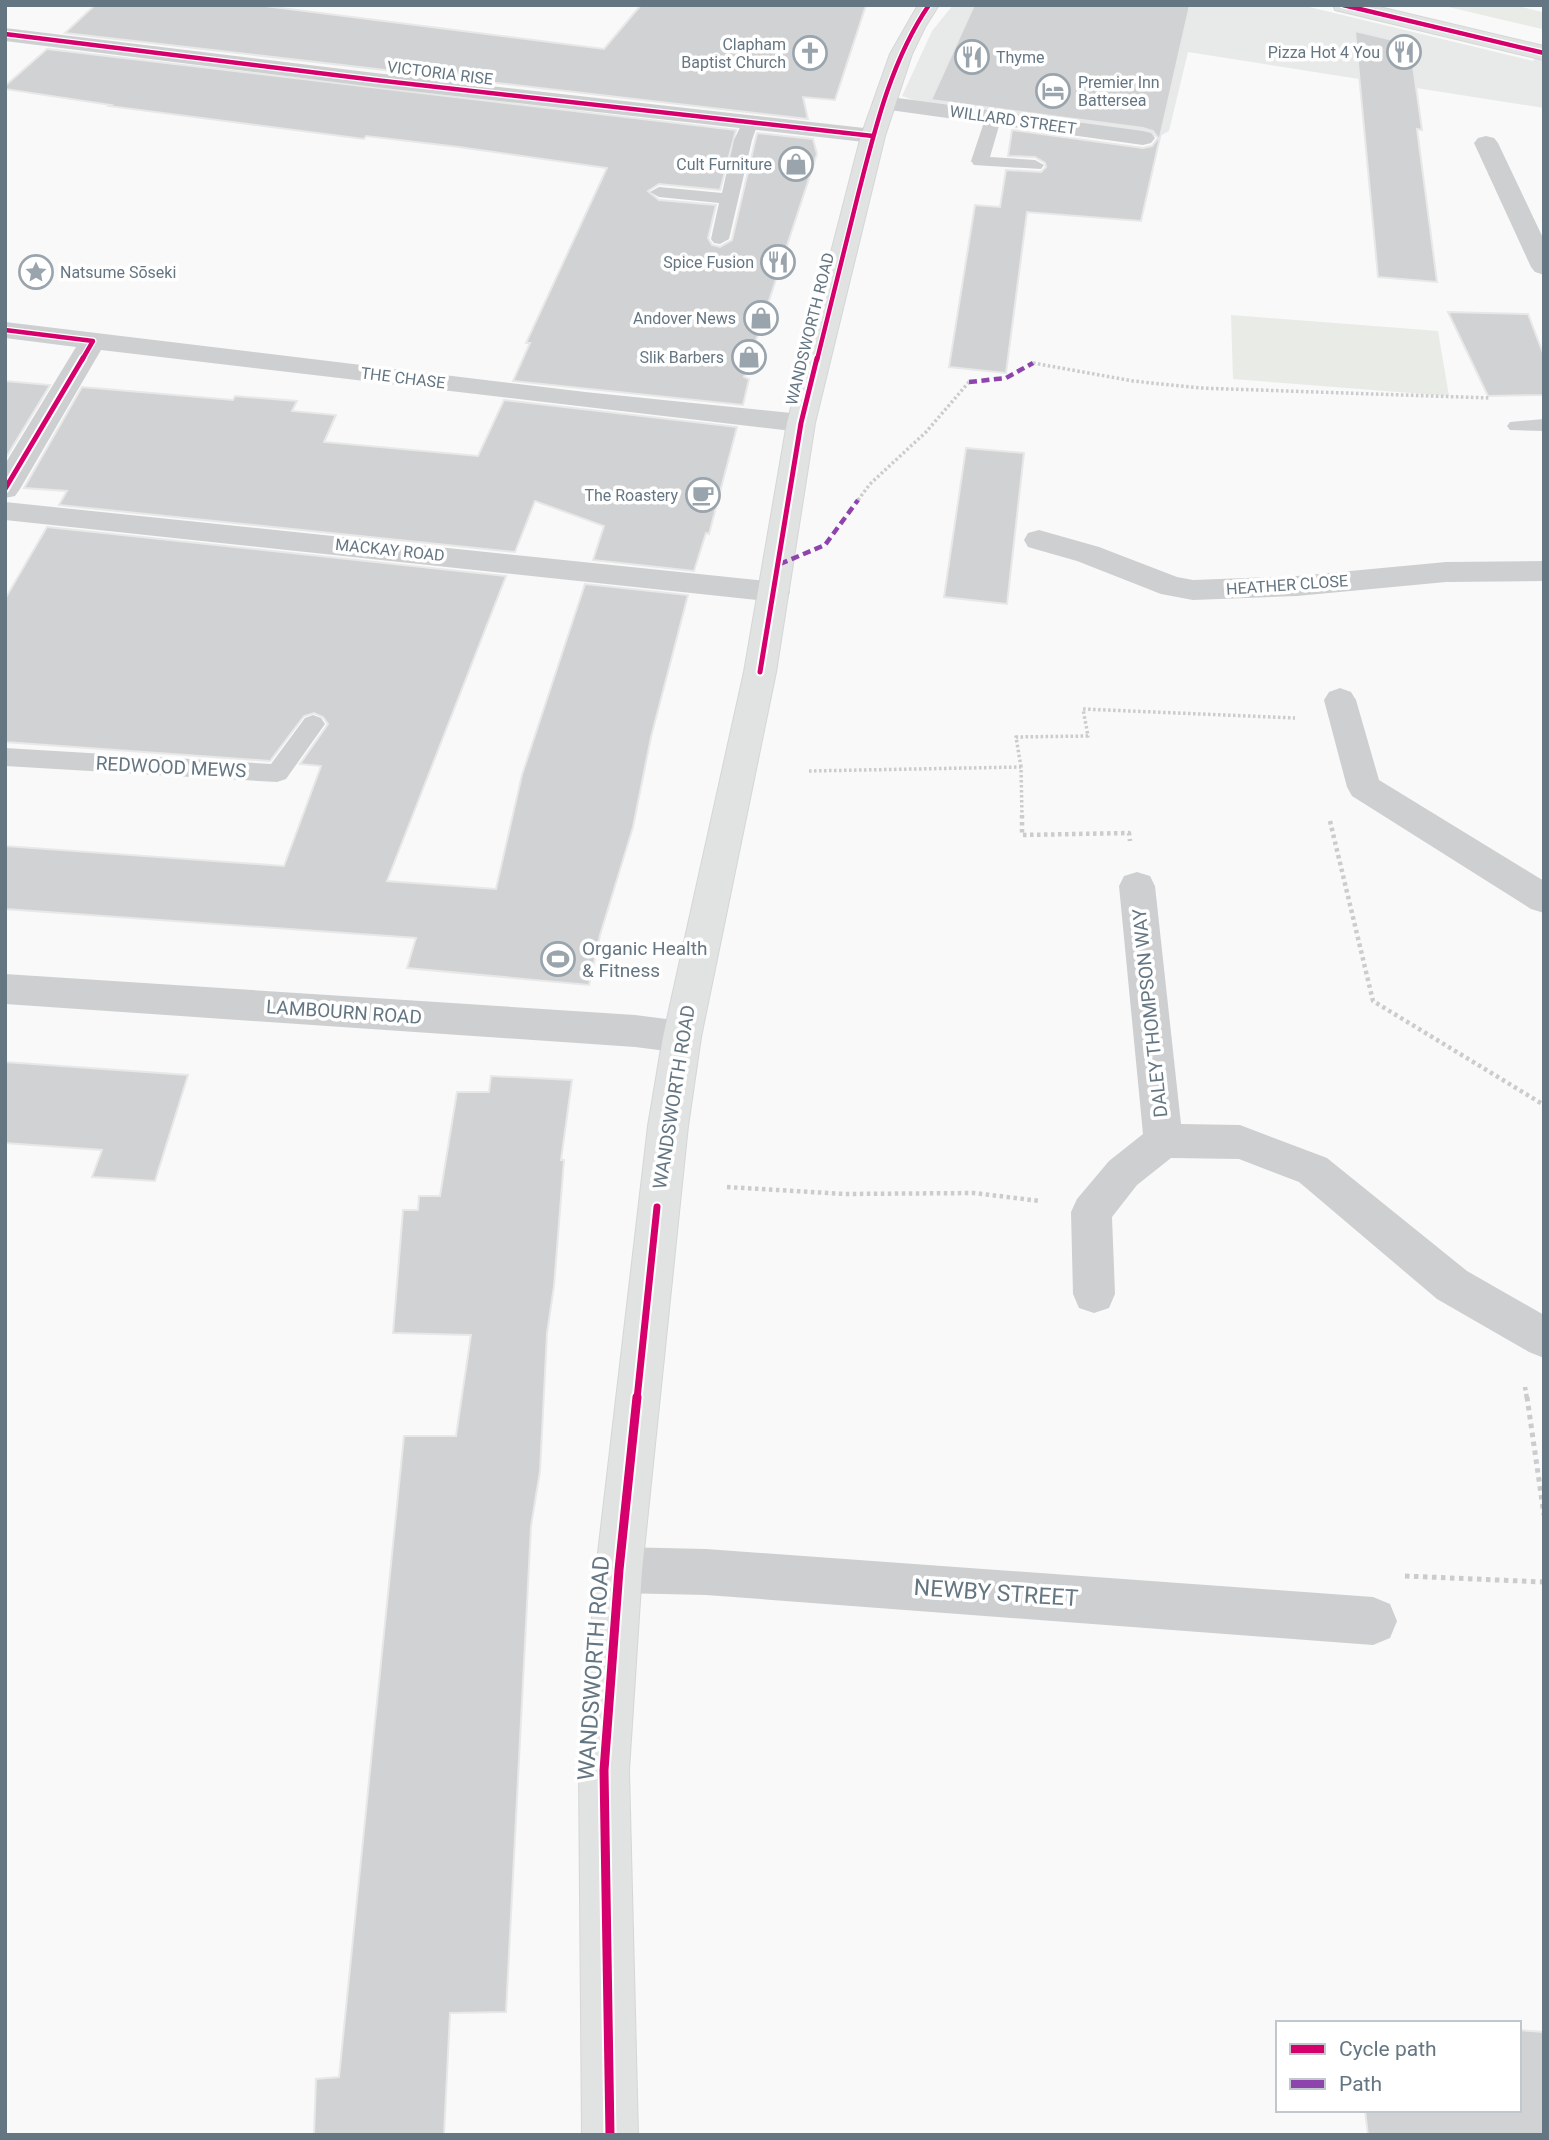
<svg xmlns="http://www.w3.org/2000/svg" width="1549" height="2140" font-family="Roboto,sans-serif">
	<style>
		.built { fill: #e8e9e9 }
		.green { fill: #e8ebe6 }
		.building { fill: #d0d2d3; stroke: #e8e8e8; stroke-width: 2 }
		.lines { fill: none; stroke-linecap: round; stroke-linejoin: round }
		.primary-casing { stroke: #d5d6d7; stroke-width: 2 }
		.path-far2 { stroke: #cbcccd; stroke-width: 3.5; stroke-dasharray: 2.5 2.5; stroke-linecap: butt }
		.path-far1 { stroke: #cbcccd; stroke-width: 4.5; stroke-dasharray: 3.5 3.5; stroke-linecap: butt }
		.path { stroke: #cbcccd; stroke-width: 5; stroke-dasharray: 4.5 4.5; stroke-linecap: butt }
		.lane { fill: #cecfd0; fill-rule: evenodd }
		.street { fill: #cecfd0; fill-rule: evenodd }
		.primary { fill: #e1e2e2; fill-rule: evenodd }
		.quiet { stroke: #8e44ad; stroke-width: 4.5; stroke-dasharray: 8 4.5; stroke-linecap: butt }
		.cycleway-far3-casing { stroke: #fff; stroke-width: 7 }
		.cycleway-far2-casing { stroke: #fff; stroke-width: 9 }
		.cycleway-far1-casing { stroke: #fff; stroke-width: 11 }
		.cycleway-casing { stroke: #fff; stroke-width: 13 }
		.cycleway-far3 { stroke: #d6006c; stroke-width: 4.5 }
		.cycleway-far2 { stroke: #d6006c; stroke-width: 5 }
		.cycleway-far1 { stroke: #d6006c; stroke-width: 7 }
		.cycleway { stroke: #d6006c; stroke-width: 9 }
		.labels { text-anchor: middle; dominant-baseline: central; stroke-width: 7; stroke-linejoin: round; paint-order: stroke }
		.far-poi-label { font-size: 16px; fill: #657683; stroke: #fff; text-anchor: end }
		.far-street-label { font-size: 16px; fill: #657683; stroke: #fff }
		.street-label { font-size: 19px; fill: #657683; stroke: #fff }
		.poi-label { font-size: 19px; fill: #657683; stroke: #fff; text-anchor: start }
		.near-street-label { font-size: 23px; fill: #657683; stroke: #fff }
	</style>
	<rect width="100%" height="100%" fill="#f9f9f9"/>
	<polygon class="built" points="953,5 1301,5 1533,61 1544,48 1544,108 1188,52 1169,131 1158,137 922,103 902,96 932,31"/>
	<g class="green">
		<polygon points="1440,5 1514,5 1542,12 1542,29"/>
		<polygon points="1231,315 1438,331 1449,396 1233,379"/>
	</g>
	<g class="building">
		<polygon points="95,5 257,5 604,49 641,5 866,5 835,100 803,97 808,119 65,33"/>
		<polygon points="974,5 1190,5 1141,221 1027,212 1006,373 949,367 975,205 1000,207 1006,170 1041,172 1046,167 1045,163 1035,157 1008,156 1012,130 1143,148 1152,146 1158,138 1153,131 1143,128 931,100"/>
		<polygon points="1355,31 1410,44 1422,130 1417,129 1437,282 1378,277"/>
		<polygon points="47,49 736,130 720,190 659,184 648,191 659,200 716,205 708,238 712,245 720,247 732,240 757,133 813,139 817,154 744,377 749,379 743,405 513,381 530,343 526,343 607,168 459,147 366,136 364,139 109,106 111,105 5,89 5,86"/>
		<polygon points="1448,312 1528,314 1544,356 1544,395 1488,396"/>
		<polygon points="5,381 50,385 5,459"/>
		<polygon points="82,387 233,400 235,396 297,401 292,411 336,415 324,442 478,456 504,400 737,427 709,534 706,533 694,571 593,560 604,526 535,501 515,552 59,505 67,491 24,488"/>
		<polygon points="966,448 1024,453 1007,604 944,597"/>
		<polygon points="47,527 506,576 387,881 496,889 522,775 585,584 688,595 651,737 633,827 600,935 589,985 407,968 416,938 5,909 5,846 284,866 321,766 300,764 328,724 323,717 314,713 304,716 270,761 5,742 5,599"/>
		<polygon points="5,1062 188,1075 155,1181 92,1177 102,1150 5,1143"/>
		<polygon points="491,1076 572,1080 561,1160 564,1160 554,1286 547,1333 540,1471 531,1526 506,2012 450,2013 444,2135 314,2135 316,2079 339,2077 404,1436 456,1436 471,1335 393,1333 403,1210 418,1210 419,1196 440,1196 457,1092 489,1092"/>
		<polygon points="1519,2030 1544,2032 1544,2135 1368,2135 1365,2110 1519,2110"/>
	</g>
	<g class="lines">
		<g class="primary-casing">
			<g id="primary">
				<polygon points="918,5 939,5 925,27 912,54 885,136 815,423 776,672 701,1037 688,1126 642,1570 629,1770 638,2135 582,2135 579,1770 596,1570 648,1126 663,1037 744,672 787,423 861,136 890,54"/>
				<polygon points="1333,5 1371,5 1544,46 1544,60 1335,10"/>
			</g>
		</g>
		<g class="path-far2">
			<polyline points="1033,363 1133,381 1200,388 1490,398"/>
			<polyline points="858,500 870,484 926,432 969,382"/>
			<polyline points="1021,767 1016,737 1088,736 1083,709 1295,718"/>
			<polyline points="809,771 1021,767 1022,817"/>
		</g>
		<g class="path-far1">
			<polyline points="1022,815 1022,835 1129,833 1130,841"/>
			<polyline points="1330,821 1373,1001 1544,1105"/>
			<polyline points="727,1187 845,1194 974,1193 1040,1201"/>
			<polyline points="1525,1387 1527,1399"/>
		</g>
		<g class="path">
			<polyline points="1527,1397 1544,1515"/>
			<polyline points="1405,1576 1544,1582"/>
		</g>
		<g class="lane">
			<polygon points="993,114 1001,119 990,157 1035,160 1044,165 1041,169 974,165 971,161 985,119"/>
			<polygon points="750,118 758,123 752,140 729,239 720,244 714,243 711,239 719,203 659,197 650,192 659,187 722,193 734,140 744,119"/>
			<polygon points="1544,419 1544,431 1510,430 1507,426 1510,422"/>
			<polygon points="313,715 321,718 325,724 286,779 277,782 5,766 5,748 271,764 305,718"/>
		</g>
		<g class="street">
			<polygon points="5,28 375,73 873,129 881,131 885,136 881,141 873,143 375,87 5,41"/>
			<polygon points="883,96 1143,131 1151,133 1155,138 1151,143 1143,145 875,108 872,103 875,98"/>
			<polygon points="1486,136 1494,138 1498,143 1544,240 1544,275 1535,272 1531,267 1474,143 1478,138"/>
			<polygon points="5,322 585,392 801,414 811,417 815,423 811,429 801,432 101,350 20,489 15,496 5,498 5,464 76,347 5,338"/>
			<polygon points="5,502 775,582 786,585 790,592 786,599 775,602 5,520"/>
			<polygon points="1039,530 1099,547 1177,577 1193,580 1297,576 1446,562 1544,561 1544,581 1446,582 1297,596 1193,600 1161,594 1077,561 1028,547 1024,540 1028,533"/>
			<polygon points="1340,688 1351,692 1356,700 1379,780 1544,881 1544,913 1531,909 1352,796 1347,787 1324,700 1329,692"/>
			<polygon points="1137,872 1150,876 1155,886 1181,1124 1240,1125 1327,1158 1467,1271 1544,1315 1544,1358 1529,1352 1437,1299 1299,1182 1239,1159 1171,1158 1137,1185 1112,1217 1115,1294 1109,1308 1094,1313 1079,1308 1073,1294 1071,1212 1077,1199 1109,1161 1143,1134 1119,886 1124,876"/>
			<polygon points="5,974 635,1015 682,1021 695,1026 701,1037 695,1048 682,1053 635,1047 5,1004"/>
			<polygon points="619,1547 706,1549 1373,1597 1390,1604 1397,1621 1390,1638 1373,1645 706,1595 619,1593 603,1586 596,1570 603,1554"/>
		</g>
		<use href="#primary" class="primary"/>
		<g class="quiet">
			<polyline points="969,382 1006,378 1033,363"/>
			<polyline points="780,564 825,545 858,500"/>
		</g>
		<g class="cycleway-far3-casing">
			<g id="cycleway-far3">
				<polyline points="1343,5 1544,53"/>
				<polyline points="5,34 375,80 873,136"/>
				<polyline points="5,330 93,341 82,360"/>
				<path d="M 817,360 C 830,306 844,253 857,199 C 874,133 890,62 929,5"/>
			</g>
		</g>
		<g class="cycleway-far2-casing">
			<g id="cycleway-far2">
				<polyline points="5,489 83,358"/>
				<polyline points="760,672 801,423 817,358"/>
			</g>
		</g>
		<g class="cycleway-far1-casing">
			<polyline id="cycleway-far1" points="637,1399 657,1207"/>
		</g>
		<g class="cycleway-casing">
			<polyline id="cycleway" points="610,2135 604,1770 619,1570 637,1397"/>
		</g>
		<use href="#cycleway-far3" class="cycleway-far3"/>
		<use href="#cycleway-far2" class="cycleway-far2"/>
		<use href="#cycleway-far1" class="cycleway-far1"/>
		<use href="#cycleway" class="cycleway"/>
	</g>
	<defs>
		<g id="restaurant-ring" transform="scale(1.75)"><circle r="9.5" fill="#fff" stroke="#99a4ac" stroke-width="1.5"/><path d="M-5-6h1v4h1v-4h1v4h1v-4h1v5L-1.5 .5V6h-2V.5L-5-1ZM5-6V6H3V1.5H1.5Q1.5-4 5-6Z" fill="#99a4ac"/></g>
		<g id="church-ring" transform="scale(1.75)"><circle r="9.5" fill="#fff" stroke="#99a4ac" stroke-width="1.5"/><path d="M-1.2-6h2.4v3.5h3.3v2.4h-3.3V6h-2.4V-.1h-3.3v-2.4h3.3Z" fill="#99a4ac"/></g>
		<g id="hotel-ring" transform="scale(1.75)"><circle r="9.5" fill="#fff" stroke="#99a4ac" stroke-width="1.5"/><path d="M-6-4.5h1.5V1H6V5H4.5V3h-9V5H-6ZM-4 0a1.8 1.8 0 1 1 3.6 0ZM.5 0V-2.5h3Q6-2.5 6 0Z" fill="#99a4ac"/></g>
		<g id="shop-ring" transform="scale(1.75)"><circle r="9.5" fill="#fff" stroke="#99a4ac" stroke-width="1.5"/><path d="M-5-2.5h2.3a2.7 3.5 0 0 1 5.4 0H5L5.5 6h-11ZM-1.5-2.5h3a1.5 2.3 0 0 0-3 0Z" fill="#99a4ac"/></g>
		<g id="sight-ring" transform="scale(1.75)"><circle r="9.5" fill="#fff" stroke="#99a4ac" stroke-width="1.5"/><path d="M0-6L1.8-2.2L6-1.7L2.9 1.2L3.7 5.4L0 3.3L-3.7 5.4L-2.9 1.2L-6-1.7L-1.8-2.2Z" fill="#99a4ac"/></g>
		<g id="cafe-ring" transform="scale(1.75)"><circle r="9.5" fill="#fff" stroke="#99a4ac" stroke-width="1.5"/><path d="M-5.5-4.5H6V0H3Q3 3.5 0 3.5H-2.5Q-5.5 3.5-5.5 0ZM3-3.2v2h1.7v-2ZM-6 4.5H4V6H-6Z" fill="#99a4ac"/></g>
		<g id="stadium-ring" transform="scale(1.75)"><circle r="9.5" fill="#fff" stroke="#99a4ac" stroke-width="1.5"/><path d="M0-5a6.5 5 0 1 0 0 10a6.5 5 0 1 0 0-10ZM-3.5-1.8h7v3.6h-7Z" fill="#99a4ac"/></g>
	</defs>
	<g fill-rule="evenodd">
		<use href="#restaurant-ring" x="1404" y="52"/>
		<use href="#church-ring" x="810" y="53"/>
		<use href="#restaurant-ring" x="972" y="57"/>
		<use href="#hotel-ring" x="1053" y="91"/>
		<use href="#shop-ring" x="796" y="164"/>
		<use href="#restaurant-ring" x="778" y="262"/>
		<use href="#sight-ring" x="36" y="272"/>
		<use href="#shop-ring" x="761" y="318"/>
		<use href="#shop-ring" x="749" y="357"/>
		<use href="#cafe-ring" x="703" y="495"/>
		<use href="#stadium-ring" x="558" y="959"/>
	</g>
	<g class="labels">
		<g class="far-poi-label">
			<text x="786" y="44">Clapham<tspan x="786" dy="18">Baptist Church</tspan></text>
			<text x="1380" y="52">Pizza Hot 4 You</text>
			<text x="996" y="57" text-anchor="start">Thyme</text>
			<text x="1078" y="82" text-anchor="start">Premier Inn<tspan x="1078" dy="18">Battersea</tspan></text>
			<text x="772" y="164">Cult Furniture</text>
			<text x="754" y="262">Spice Fusion</text>
			<text x="60" y="272" text-anchor="start">Natsume Sōseki</text>
			<text x="736" y="318">Andover News</text>
			<text x="724" y="357">Slik Barbers</text>
			<text x="678" y="495">The Roastery</text>
		</g>
		<g class="far-street-label">
			<text transform="translate(440 73) rotate(7)">VICTORIA RISE</text>
			<text transform="translate(1013 120) rotate(8)">WILLARD STREET</text>
			<text transform="translate(810 329) rotate(-76)">WANDSWORTH ROAD</text>
			<text transform="translate(403 378) rotate(7)">THE CHASE</text>
			<text transform="translate(390 550) rotate(6)">MACKAY ROAD</text>
			<text transform="translate(1287 585) rotate(-4)">HEATHER CLOSE</text>
		</g>
		<g class="street-label">
			<text transform="translate(171 767) rotate(3)">REDWOOD MEWS</text>
			<text transform="translate(344 1012) rotate(4)">LAMBOURN ROAD</text>
			<text transform="translate(1150 1013) rotate(-96)">DALEY THOMPSON WAY</text>
			<text transform="translate(674 1097) rotate(-81)">WANDSWORTH ROAD</text>
		</g>
		<g class="poi-label">
			<text x="582" y="948">Organic Health<tspan x="582" dy="22">&amp; Fitness</tspan></text>
		</g>
		<g class="near-street-label">
			<text transform="translate(996 1593) rotate(4)">NEWBY STREET</text>
			<text transform="translate(594 1668) rotate(-86)">WANDSWORTH ROAD</text>
		</g>
	</g>
	<rect width="1549" height="2140" fill="none" stroke="#657683" stroke-width="14"/>
	<rect x="1276" y="2021" width="245" height="91" fill="#ffffff" stroke="#c1c8cd" stroke-width="2"/>
	<rect x="1290" y="2044" width="35" height="10" fill="#d6006c" stroke="#c1c8cd" stroke-width="2"/>
	<text x="1339" y="2056" font-size="21" fill="#657683">Cycle path</text>
	<rect x="1290" y="2079" width="35" height="10" fill="#8e44ad" stroke="#c1c8cd" stroke-width="2"/>
	<text x="1339" y="2091" font-size="21" fill="#657683">Path</text>
</svg>
